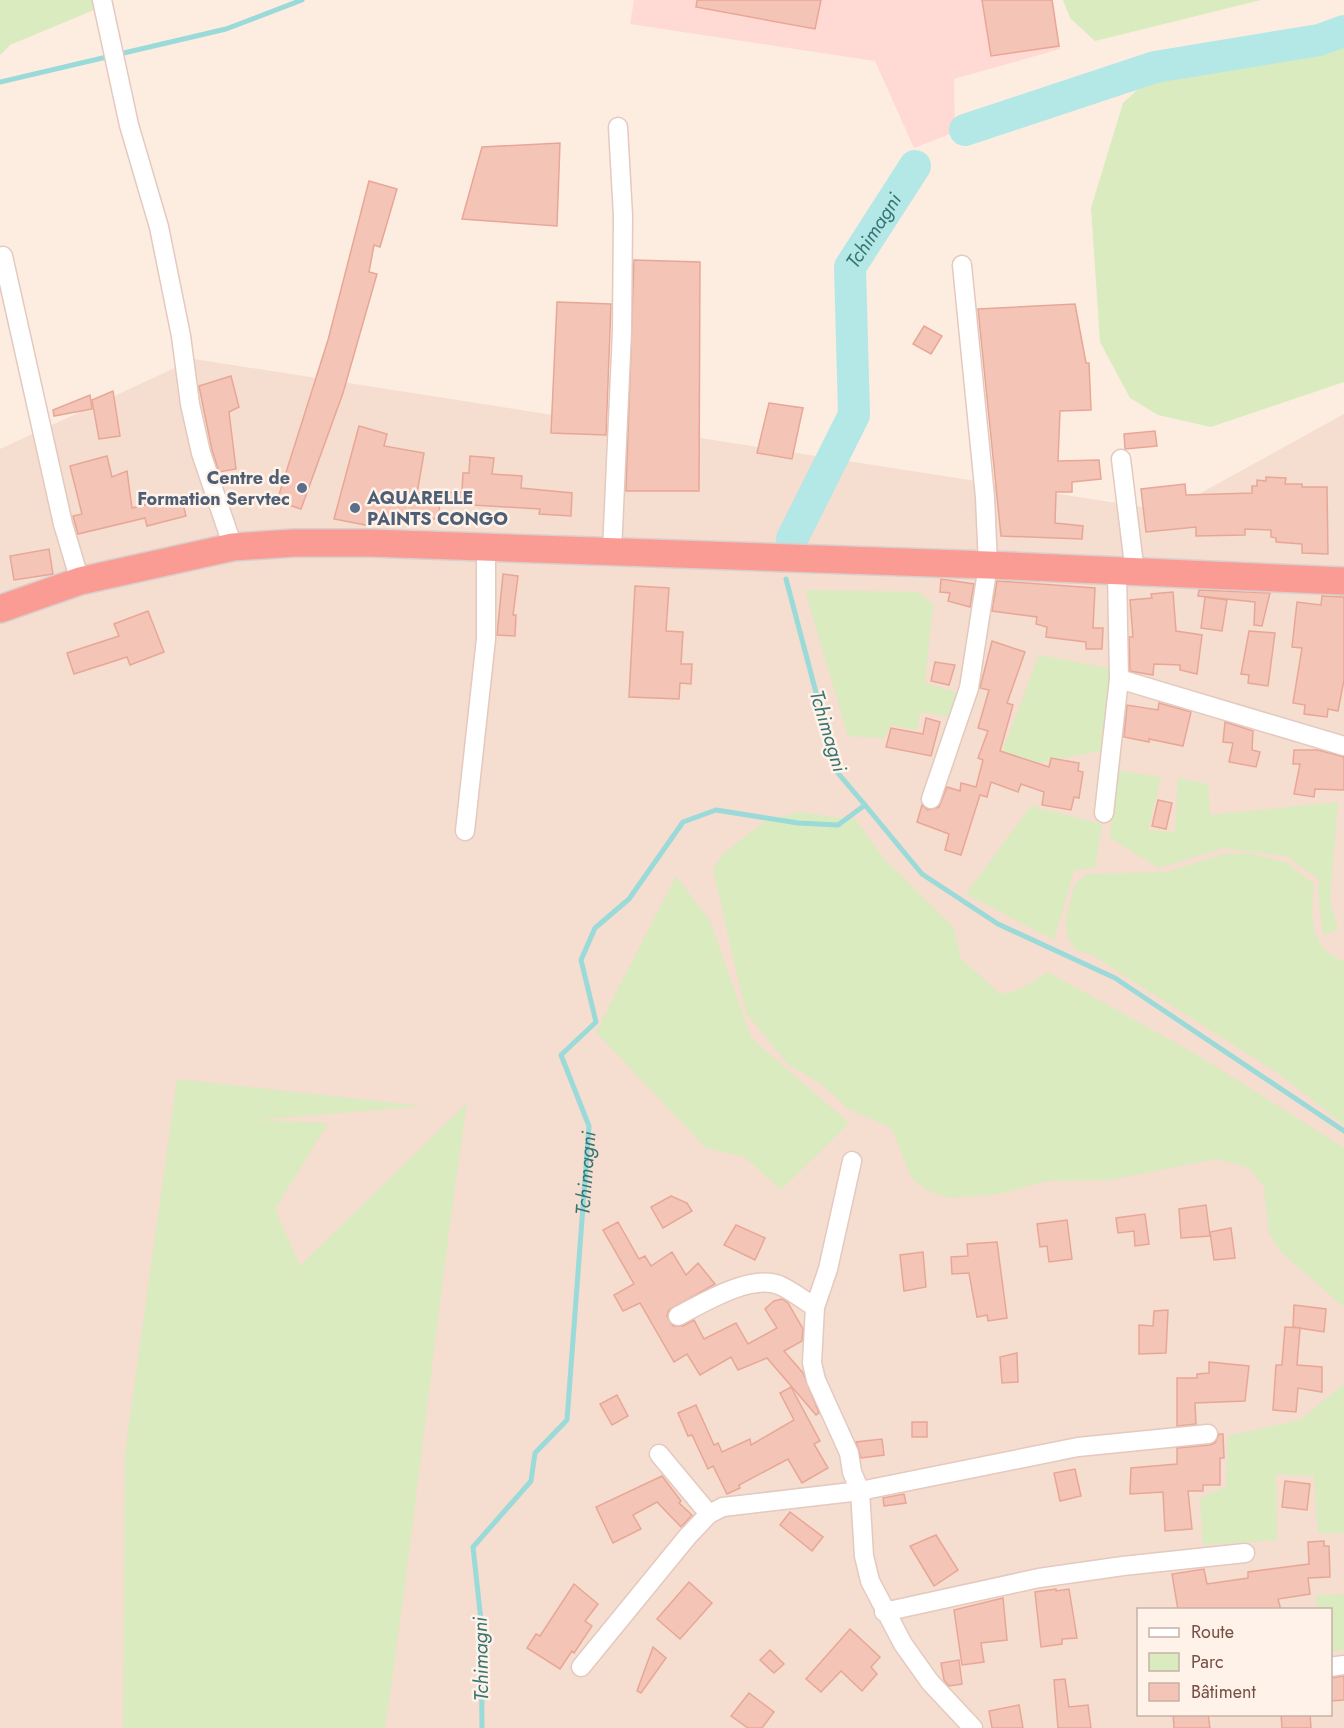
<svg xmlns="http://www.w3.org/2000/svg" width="1344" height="1728" font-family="Jost,sans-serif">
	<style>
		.residential { fill: #f5ddcf; fill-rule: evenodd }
		.commercial { fill: #ffd9d4 }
		.green { fill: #d9ebbf }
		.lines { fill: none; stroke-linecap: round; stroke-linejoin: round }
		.stream { stroke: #9adad9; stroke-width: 5 }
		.river { stroke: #b4e8e6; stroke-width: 32 }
		.building { fill: #f4c4b7; stroke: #e8a796; stroke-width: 1.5 }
		.minor-casing { stroke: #e4c9bf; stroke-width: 21 }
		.highway-casing { stroke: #d9cecb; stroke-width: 30 }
		.minor { stroke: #fff; stroke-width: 18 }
		.highway { stroke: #fb9c94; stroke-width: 27 }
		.service-dot { fill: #5c6f8a; stroke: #fff2e8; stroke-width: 2 }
		.labels { text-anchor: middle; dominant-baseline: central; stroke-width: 5; stroke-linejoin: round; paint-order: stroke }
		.service-label { font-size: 18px; font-weight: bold; fill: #4e5e75; stroke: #fff2e8; text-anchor: end }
		.water-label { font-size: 20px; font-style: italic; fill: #377574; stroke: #fff2e8 }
	</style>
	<rect width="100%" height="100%" fill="#fdede1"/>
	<path class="residential" d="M 194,359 L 1168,511 L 1344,414 L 1344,1728 L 0,1728 L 0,449 ZM 1138,1610 L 1330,1610 L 1330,1714 L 1138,1714 Z"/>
	<polygon class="commercial" points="634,0 1053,0 1060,49 954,79 955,132 914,148 875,61 630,24"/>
	<g class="green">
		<polygon points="0,0 92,0 94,10 10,45 0,55"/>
		<polygon points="1063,0 1261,0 1095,41 1070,18"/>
		<polygon points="1344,27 1344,382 1211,427 1158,415 1130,398 1100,342 1091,208 1123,103 1149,79"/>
		<polygon points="805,590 918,592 933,605 925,683 958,693 949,717 920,712 917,730 890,725 885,738 848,736"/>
		<polygon points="1039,655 1113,669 1105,750 995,771"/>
		<polygon points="1115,770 1161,777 1148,830 1175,832 1178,778 1208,784 1210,815 1338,802 1330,900 1338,929 1323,935 1318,892 1319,880 1287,856 1223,848 1159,868 1110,838"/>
		<polygon points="1031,806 1102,824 1095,868 1074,870 1054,940 966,894"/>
		<polygon points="798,812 856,820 883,858 953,927 961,959 1000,994 1019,990 1048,972 1199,1056 1344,1148 1344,1307 1281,1252 1269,1233 1264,1187 1249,1168 1217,1159 1109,1180 1046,1181 999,1194 950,1198 927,1190 912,1179 891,1128 848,1109 824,1086 788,1064 746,1013 713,869 723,854 764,822"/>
		<path d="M 1249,853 L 1287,863 L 1314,884 C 1311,918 1308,946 1344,962 L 1344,1125 L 1278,1073 L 1092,955 L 1076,950 L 1067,936 L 1066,919 L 1075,884 L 1087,874 L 1167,872 L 1224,854 Z"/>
		<polygon points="676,876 710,921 751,1038 849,1123 781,1190 745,1157 706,1148 596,1032"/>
		<path d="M 177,1079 L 423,1106 L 256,1120 L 328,1123 L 275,1209 L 300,1266 L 467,1103 C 436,1311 416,1520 385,1728 L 123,1728 L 125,1453 Z"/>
		<polygon points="1344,1384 1344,1533 1318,1533 1314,1476 1276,1474 1277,1540 1203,1545 1200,1498 1226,1487 1228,1436 1300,1420"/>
		<polygon points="1344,1594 1344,1650 1331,1651 1330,1610 1317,1609 1315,1596"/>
	</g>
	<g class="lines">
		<g class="stream">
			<polyline points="0,82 226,29 302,0"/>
			<polyline points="865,805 922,874 998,924 1115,978 1344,1131"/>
			<path id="s1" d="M 482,1728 L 481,1621 L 473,1547 L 531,1481 L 535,1453 L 567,1420 L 589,1126 L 561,1055 L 596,1022 L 581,960 L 595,928 L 629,899 L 683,822 L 716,810 L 798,823 L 838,825 L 865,805 L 837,772 L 786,579"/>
		</g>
		<g class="river">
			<polyline points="965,130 1155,67 1319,40 1344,31"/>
			<path id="s2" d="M 792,539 L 854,415 L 850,267 L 915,166"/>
		</g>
	</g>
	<g class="building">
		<polygon points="697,0 821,0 815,29 696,7"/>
		<polygon points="982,0 1052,0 1059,46 991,56"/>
		<polygon points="560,143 557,226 462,219 482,147"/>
		<polygon points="369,181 397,189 380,247 374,245 369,272 377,274 343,393 301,509 277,501 328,340"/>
		<polygon points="634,260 700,262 699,491 626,491"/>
		<polygon points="557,302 611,304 606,435 551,433"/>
		<polygon points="1075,304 1086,363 1089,363 1091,410 1060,411 1058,461 1099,460 1101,479 1072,482 1072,492 1056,492 1055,523 1083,526 1082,539 1001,536 978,309"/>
		<polygon points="924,326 942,336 931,354 913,344"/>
		<polygon points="231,376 239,407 229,412 236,469 219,472 212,450 199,386"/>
		<polygon points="113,391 120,436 99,439 92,400"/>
		<polygon points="90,395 92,409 54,416 53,410"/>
		<polygon points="769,403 803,408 792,459 757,453"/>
		<polygon points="359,426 387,434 384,446 424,453 417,493 462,492 463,473 469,473 470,456 494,458 492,474 522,476 521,488 572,493 571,516 539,514 540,509 439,503 440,519 372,519 371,526 334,519"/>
		<polygon points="1155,431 1157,446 1125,449 1124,434"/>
		<polygon points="107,456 112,477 127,471 132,508 181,496 186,516 147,526 145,518 78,534 73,516 82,514 70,466"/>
		<polygon points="1266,477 1286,478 1285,484 1302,484 1302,487 1327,487 1328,554 1302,553 1302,544 1276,542 1276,538 1271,537 1271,530 1245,529 1245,535 1196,536 1196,527 1146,532 1141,489 1185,484 1186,495 1252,493 1252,486 1257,486 1257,480 1266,481"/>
		<polygon points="49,549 53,574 14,580 10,556"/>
		<polygon points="503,574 518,576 513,615 516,615 515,636 497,635"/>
		<polygon points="941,579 974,584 970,607 948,601 950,593 940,592"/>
		<polygon points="997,581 1095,588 1093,628 1103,628 1102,649 1086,649 1086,642 1046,637 1047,627 1036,624 1037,617 992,611"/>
		<polygon points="635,586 669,588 666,631 683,632 681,664 692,664 691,684 680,683 679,699 629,697"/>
		<polygon points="1199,590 1270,593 1262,626 1254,625 1255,602 1198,596"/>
		<polygon points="1173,592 1176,631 1202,635 1197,674 1180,670 1180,665 1154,664 1153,675 1130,671 1129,637 1133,637 1130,600 1152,598 1151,594"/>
		<polygon points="1322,596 1344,597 1344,680 1338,711 1328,709 1327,717 1304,714 1305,705 1293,703 1302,648 1292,647 1297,602 1321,605"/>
		<polygon points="1205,597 1227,600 1222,631 1201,628"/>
		<polygon points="148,611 164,652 130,665 127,657 74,674 67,653 119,636 114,624"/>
		<polygon points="1249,631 1275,633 1268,686 1248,683 1249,675 1241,674"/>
		<polygon points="992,641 1025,652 1007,703 1013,705 1000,751 1049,767 1051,758 1079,763 1078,771 1083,772 1079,798 1074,797 1071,810 1042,805 1044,792 1021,784 1018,792 991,782 987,797 980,795 961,855 945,850 949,834 917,822 922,805 928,810 939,807 947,787 960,791 961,783 976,787 983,760 978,758 988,731 978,728 989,690 980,688"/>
		<polygon points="935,662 955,665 949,685 931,681"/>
		<polygon points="1159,703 1191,712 1183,746 1149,739 1149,742 1124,737 1127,705 1158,710"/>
		<polygon points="926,718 940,722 931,756 886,747 891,728 923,734"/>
		<polygon points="1225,722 1253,731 1252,750 1260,752 1256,767 1229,762 1233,743 1223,742"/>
		<polygon points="1294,750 1318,750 1344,757 1344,790 1315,789 1314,797 1294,794 1300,764 1293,764"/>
		<polygon points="1158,800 1172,803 1166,829 1152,826"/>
		<polygon points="671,1196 687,1203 692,1211 663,1228 651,1207"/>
		<polygon points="1206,1205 1210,1236 1181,1238 1179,1209"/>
		<polygon points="1145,1214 1149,1244 1135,1246 1134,1231 1118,1233 1116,1218"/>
		<polygon points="1067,1220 1072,1259 1049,1262 1047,1246 1040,1247 1037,1224"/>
		<polygon points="618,1222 639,1259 645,1256 651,1266 672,1252 686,1275 698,1263 715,1284 669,1310 667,1316 673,1326 683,1326 694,1320 704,1339 736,1323 748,1344 777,1328 765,1309 774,1301 782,1299 788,1303 803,1329 802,1341 784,1351 803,1373 819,1413 816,1415 767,1358 738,1370 731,1357 700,1375 687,1354 674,1362 640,1303 623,1311 614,1295 634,1284 603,1230"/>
		<polygon points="736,1225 765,1238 755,1260 724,1245"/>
		<polygon points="1231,1228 1235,1258 1214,1260 1210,1232"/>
		<polygon points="997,1242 1007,1318 988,1321 987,1315 977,1317 969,1273 952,1274 951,1257 968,1256 967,1244"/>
		<polygon points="923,1252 926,1287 904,1291 900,1255"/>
		<polygon points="1294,1305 1326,1309 1324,1332 1293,1327"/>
		<polygon points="1168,1310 1166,1353 1139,1354 1139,1325 1153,1326 1154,1311"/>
		<polygon points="1285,1327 1300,1328 1297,1365 1322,1367 1322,1392 1298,1388 1296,1412 1273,1410 1276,1365 1282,1365"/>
		<polygon points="1017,1353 1018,1382 1002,1383 1000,1357"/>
		<polygon points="1209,1362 1249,1366 1245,1401 1195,1403 1196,1424 1177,1426 1177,1378 1197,1378 1197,1374 1209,1373"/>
		<polygon points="791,1387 820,1441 814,1444 828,1468 802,1483 788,1459 739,1485 740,1488 727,1494 713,1466 708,1469 692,1435 688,1436 678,1413 696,1405 714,1445 718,1443 722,1452 750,1439 751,1445 794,1420 780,1393"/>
		<polygon points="617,1395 628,1416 612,1425 600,1404"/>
		<rect x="912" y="1422" width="15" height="15"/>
		<polygon points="1219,1434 1223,1434 1224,1458 1220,1458 1220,1485 1203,1485 1203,1491 1188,1491 1192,1529 1165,1531 1163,1492 1130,1494 1131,1468 1177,1464 1177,1448 1210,1445 1215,1443"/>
		<polygon points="882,1439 884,1455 861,1458 856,1442"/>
		<polygon points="1075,1469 1081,1496 1060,1501 1054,1473"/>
		<polygon points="662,1476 681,1501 679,1503 692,1515 681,1527 657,1502 633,1515 641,1529 613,1543 596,1507"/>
		<polygon points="1285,1481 1310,1484 1307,1510 1282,1507"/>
		<polygon points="904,1494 906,1503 884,1506 883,1498"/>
		<polygon points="790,1512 823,1537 812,1551 780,1525"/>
		<polygon points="936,1535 958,1570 934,1586 910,1546"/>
		<polygon points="1324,1541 1324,1546 1329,1546 1330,1577 1308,1578 1310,1594 1278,1599 1281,1610 1178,1610 1172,1574 1204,1569 1207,1584 1248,1578 1248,1572 1309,1564 1308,1542"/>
		<polygon points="689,1582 712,1603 680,1639 657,1619"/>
		<polygon points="574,1584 598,1604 585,1621 592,1626 574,1653 572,1651 560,1669 527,1648 536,1634 540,1636"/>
		<polygon points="1056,1589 1056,1591 1069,1589 1077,1638 1062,1639 1062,1644 1041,1647 1035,1592"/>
		<polygon points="1003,1598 1007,1640 981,1643 984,1662 962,1665 954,1610"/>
		<polygon points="850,1629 880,1657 871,1667 877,1674 862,1691 841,1671 821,1692 806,1679"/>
		<polygon points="653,1647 666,1658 641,1693 637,1691"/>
		<polygon points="770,1650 784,1664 774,1673 760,1660"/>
		<polygon points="959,1660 962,1684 949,1686 944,1680 941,1663"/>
		<polygon points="1344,1676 1344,1700 1330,1701 1330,1678"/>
		<polygon points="1065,1679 1069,1707 1088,1705 1091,1728 1058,1728 1054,1680"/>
		<polygon points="749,1693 774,1712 762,1728 748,1728 731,1716"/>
		<polygon points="1019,1705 1023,1728 992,1728 989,1711"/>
		<polygon points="1173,1714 1208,1714 1210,1728 1174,1728"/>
		<polygon points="1281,1714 1310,1714 1311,1728 1282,1728"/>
	</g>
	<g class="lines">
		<g class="minor-casing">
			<g id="minor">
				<polyline points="102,0 129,125 159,227 181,336 190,404 201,453 233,547"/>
				<polyline points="3,256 63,524 80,581"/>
				<polyline points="1121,459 1135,573"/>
				<polyline points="612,551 622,331 623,216 618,127"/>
				<polyline points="1119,679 1344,746"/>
				<polyline points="931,799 969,688 988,565 985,497 962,265"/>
				<polyline points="1104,813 1119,679 1117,572"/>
				<polyline points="465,831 486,639 486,548"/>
				<polyline points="852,1161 828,1269 815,1307 812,1363 816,1380 849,1453 852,1472 860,1491 864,1556 870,1581 903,1644 930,1682 973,1728"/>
				<path d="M 678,1316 C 703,1303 750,1274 779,1285 C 791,1290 803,1300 815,1307"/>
				<polyline points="659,1454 709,1514"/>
				<polyline points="884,1612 1039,1578 1123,1566 1245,1553"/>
				<polyline points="581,1667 688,1536 709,1514 723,1507 860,1491 1078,1447 1208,1434"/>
				<polyline points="1330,1667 1344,1665"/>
			</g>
		</g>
		<g class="highway-casing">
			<polyline id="highway" points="0,609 80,581 233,547 294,543 371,543 988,565 1344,581"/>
		</g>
		<use href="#minor" class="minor"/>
		<use href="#highway" class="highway"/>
	</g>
	<g class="service-dot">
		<circle cx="302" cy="488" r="6"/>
		<circle cx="355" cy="508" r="6"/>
	</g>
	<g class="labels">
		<g class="service-label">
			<text x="290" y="478">Centre de<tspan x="290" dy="21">Formation Servtec</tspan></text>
			<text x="367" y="498" text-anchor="start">AQUARELLE<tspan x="367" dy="21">PAINTS CONGO</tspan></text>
		</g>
		<g class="water-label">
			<text stroke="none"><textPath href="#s2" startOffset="330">Tchimagni</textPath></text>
			<text transform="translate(828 731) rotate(73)">Tchimagni</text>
			<text stroke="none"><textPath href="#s1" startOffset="591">Tchimagni</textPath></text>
			<text transform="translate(481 1659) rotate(-91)">Tchimagni</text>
		</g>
	</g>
	<rect x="1137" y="1608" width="195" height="108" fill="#fff2e8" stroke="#c8b1a7" stroke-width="1.5"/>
	<rect x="1149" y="1628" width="30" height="9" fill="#ffffff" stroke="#c8b1a7" stroke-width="1.5"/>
	<text x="1191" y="1638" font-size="18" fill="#764f46">Route</text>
	<rect x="1149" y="1653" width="30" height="18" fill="#d9ebbf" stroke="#c8b1a7" stroke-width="1.5"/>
	<text x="1191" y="1668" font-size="18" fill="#764f46">Parc</text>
	<rect x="1149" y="1683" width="30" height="18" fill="#f4c4b7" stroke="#c8b1a7" stroke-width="1.5"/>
	<text x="1191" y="1698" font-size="18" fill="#764f46">Bâtiment</text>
</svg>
